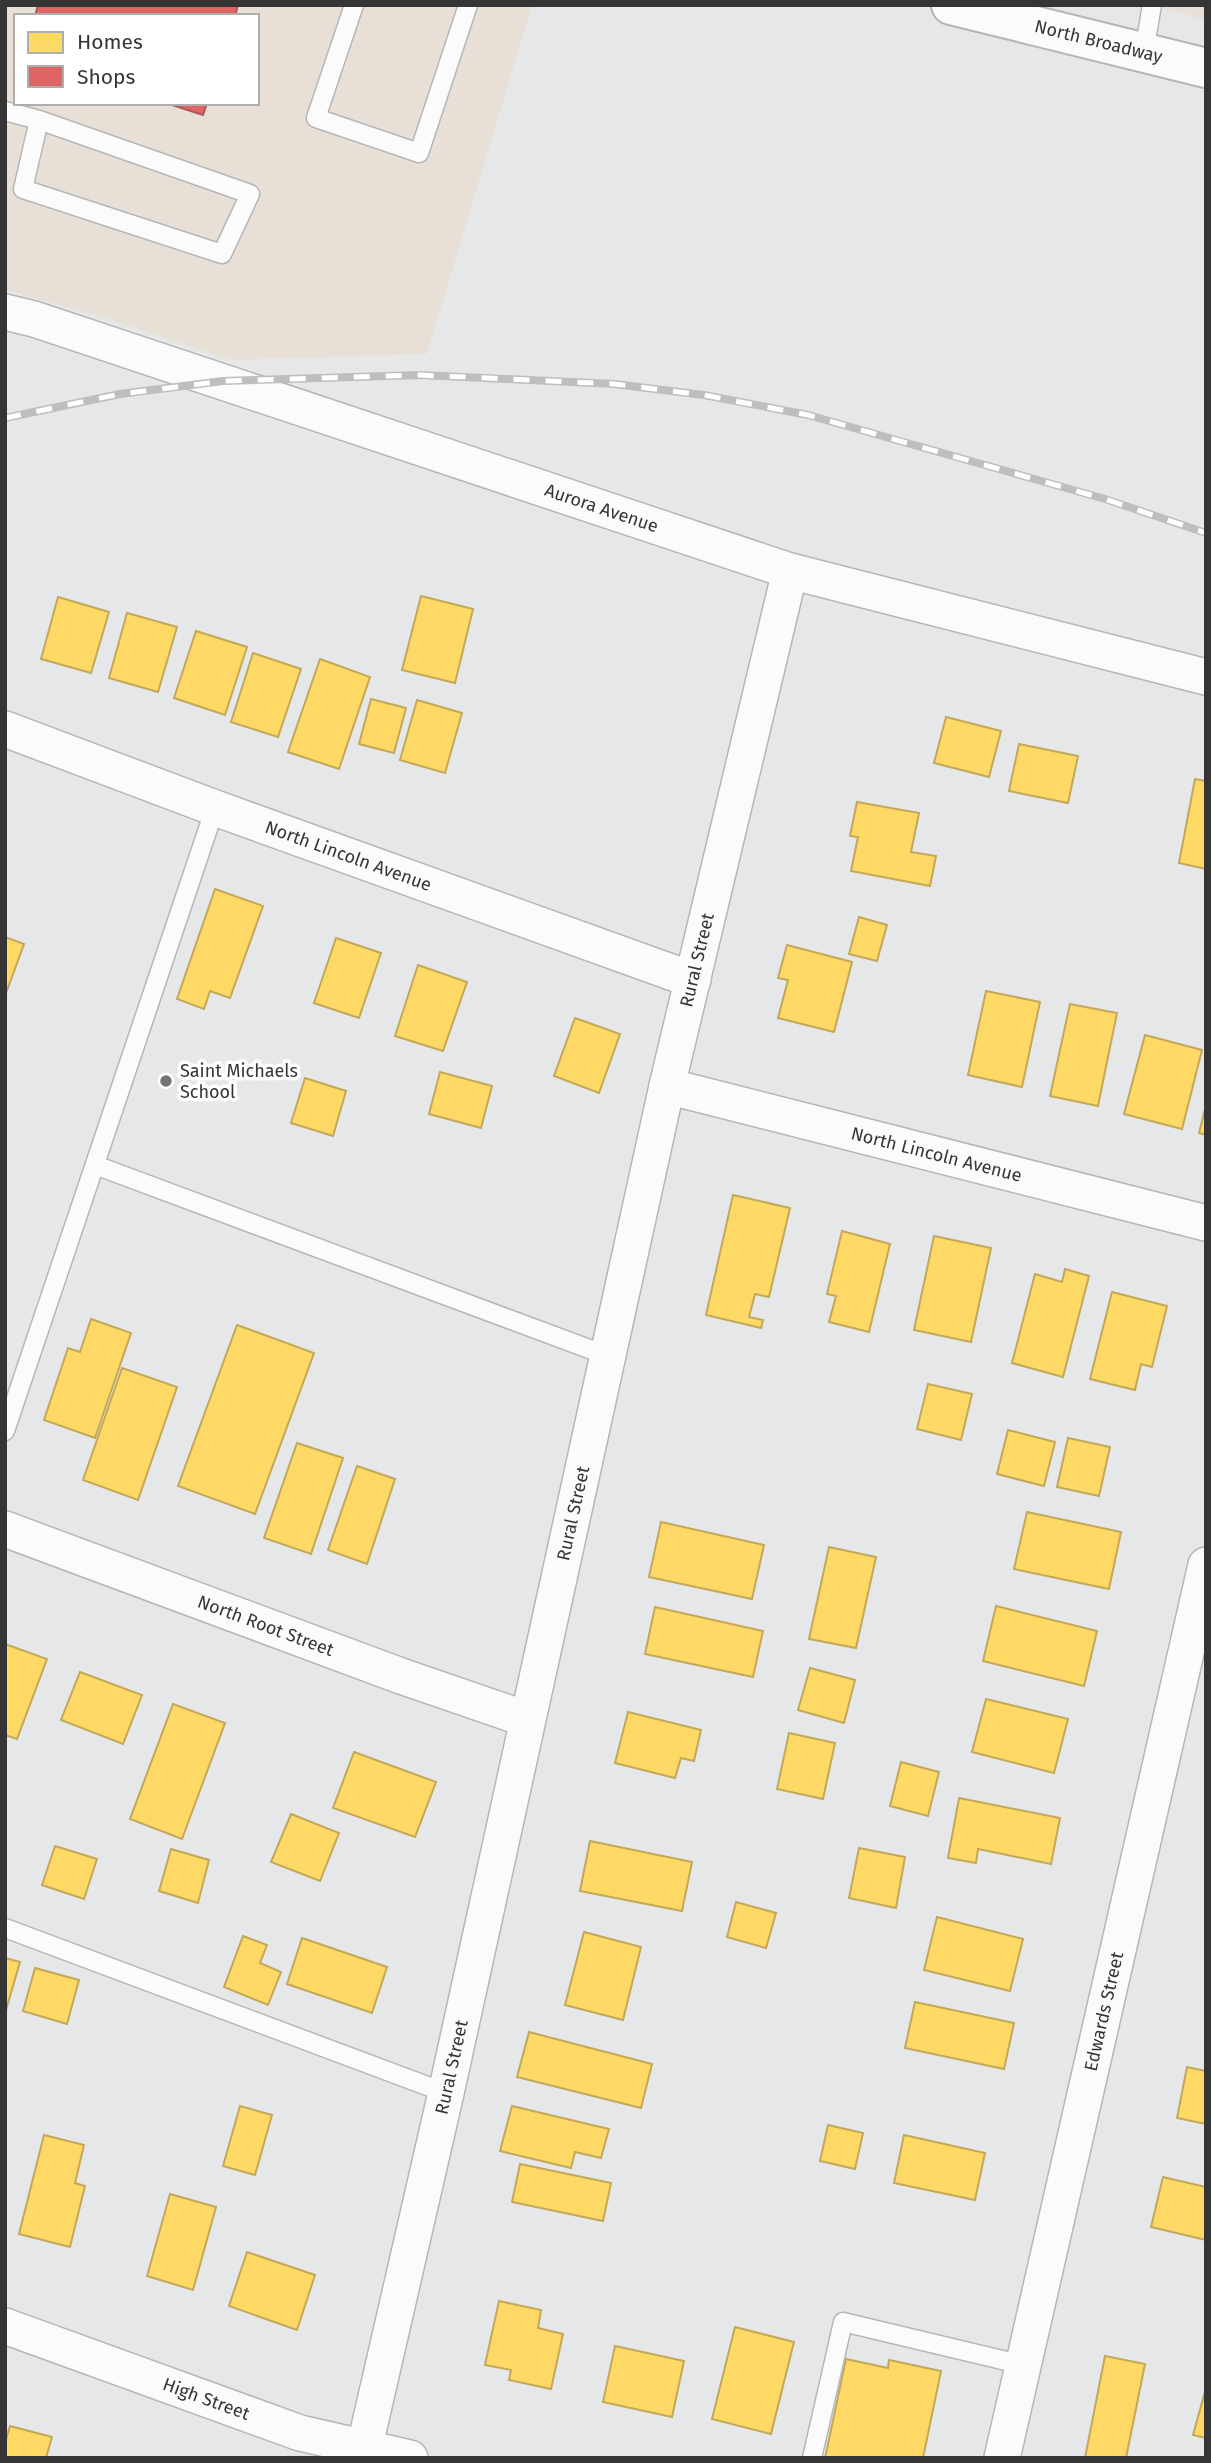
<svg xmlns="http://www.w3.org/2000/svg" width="1211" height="2463" font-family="'Fira Sans',sans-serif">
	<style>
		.commercial { fill: #e8e0d7; fill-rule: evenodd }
		.homes { fill: #ffd966; stroke: #c2a858; stroke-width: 2 }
		.shops { fill: #e06666; stroke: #ad5758; stroke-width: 2 }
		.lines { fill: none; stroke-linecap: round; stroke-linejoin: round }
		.service-casing { stroke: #b4b6b7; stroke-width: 21 }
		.minor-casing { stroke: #b4b6b7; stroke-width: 38 }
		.secondary-casing { stroke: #b4b6b7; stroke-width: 42 }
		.service { stroke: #fbfbfc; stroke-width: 18 }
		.minor { stroke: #fbfbfc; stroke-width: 35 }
		.secondary { stroke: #fbfbfc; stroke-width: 38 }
		.rail-casing { stroke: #bebebf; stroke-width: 8 }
		.rail { stroke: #fff; stroke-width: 5; stroke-dasharray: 16; stroke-linecap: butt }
		.poi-dot { fill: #737375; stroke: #fff; stroke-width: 2.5 }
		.labels { text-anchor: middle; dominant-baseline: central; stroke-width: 7; stroke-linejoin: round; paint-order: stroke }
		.street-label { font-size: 18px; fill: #353536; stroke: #fff }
		.poi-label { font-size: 18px; fill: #353536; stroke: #fff; text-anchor: start }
	</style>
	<rect width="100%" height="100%" fill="#e6e7e9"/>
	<g class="commercial">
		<path d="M 7,5 L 532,5 L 427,354 L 231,360 L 106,318 L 5,290 L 5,11 ZM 16,16 L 257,16 L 257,103 L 16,103 Z"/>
		<polygon points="1151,5 1206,5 1206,20"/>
	</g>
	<g class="homes">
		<polygon points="421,596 473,609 455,683 402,670"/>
		<polygon points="58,597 109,612 91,673 41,659"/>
		<polygon points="127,613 177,627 158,692 109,678"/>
		<polygon points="196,631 247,647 225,715 174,698"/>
		<polygon points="253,653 301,669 278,737 231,722"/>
		<polygon points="320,659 370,677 339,769 288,752"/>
		<polygon points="371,699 406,708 394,753 359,744"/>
		<polygon points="417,700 462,713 445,773 400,760"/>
		<polygon points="946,717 1001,731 989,777 934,763"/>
		<polygon points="1019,744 1078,756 1068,803 1009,791"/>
		<polygon points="1195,779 1206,781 1206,869 1179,863"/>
		<polygon points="857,802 919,813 911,852 936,856 930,886 851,871 858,837 850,836"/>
		<polygon points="215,889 263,906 230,998 210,991 204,1009 177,999"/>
		<polygon points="859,917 887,925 877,961 849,954"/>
		<polygon points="5,937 24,944 5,996"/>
		<polygon points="336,938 381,953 359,1018 314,1003"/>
		<polygon points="787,945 852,962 834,1032 778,1018 788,980 778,978"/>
		<polygon points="418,965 467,982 443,1051 395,1036"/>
		<polygon points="986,991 1040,1002 1022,1087 968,1075"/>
		<polygon points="1070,1004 1117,1013 1098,1106 1050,1096"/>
		<polygon points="575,1018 620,1034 599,1093 554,1076"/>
		<polygon points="1145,1035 1202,1050 1182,1129 1124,1114"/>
		<polygon points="440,1072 492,1086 481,1128 429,1114"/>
		<polygon points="305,1078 346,1091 333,1136 291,1123"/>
		<polygon points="1206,1105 1206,1135 1199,1133"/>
		<polygon points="733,1195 790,1208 769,1297 755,1294 749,1317 763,1320 761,1328 706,1315"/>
		<polygon points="842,1231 890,1244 869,1332 829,1322 836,1296 827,1294"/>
		<polygon points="934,1236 991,1248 971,1342 914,1330"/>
		<polygon points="1065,1269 1089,1276 1063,1377 1012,1363 1035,1274 1062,1282"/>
		<polygon points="1112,1292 1167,1306 1152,1367 1141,1364 1135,1390 1090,1379"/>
		<polygon points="91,1319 131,1333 95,1438 44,1420 68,1348 80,1352"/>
		<polygon points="237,1325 314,1353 255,1514 178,1486"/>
		<polygon points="122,1368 177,1387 138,1500 83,1480"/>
		<polygon points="928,1384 972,1394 961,1440 917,1429"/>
		<polygon points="1008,1430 1055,1442 1044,1486 997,1474"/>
		<polygon points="1068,1438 1110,1447 1099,1496 1057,1487"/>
		<polygon points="297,1443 343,1458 311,1554 264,1538"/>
		<polygon points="357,1466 395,1479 367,1564 328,1550"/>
		<polygon points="1027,1512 1121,1532 1109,1589 1014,1569"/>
		<polygon points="661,1522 764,1545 752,1599 649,1577"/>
		<polygon points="829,1547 876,1557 856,1648 809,1639"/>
		<polygon points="996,1606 1097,1631 1084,1686 983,1661"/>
		<polygon points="655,1607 763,1631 753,1677 645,1654"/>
		<polygon points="5,1644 47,1659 17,1739 5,1735"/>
		<polygon points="810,1668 855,1680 844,1723 798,1710"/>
		<polygon points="80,1672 142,1695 123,1744 61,1720"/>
		<polygon points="986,1699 1068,1719 1054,1773 972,1752"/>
		<polygon points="173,1704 225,1723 182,1839 130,1819"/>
		<polygon points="628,1712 701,1730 694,1761 681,1758 675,1778 615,1763"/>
		<polygon points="789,1733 835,1743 823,1799 777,1789"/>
		<polygon points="354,1752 436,1782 415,1837 333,1808"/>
		<polygon points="901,1762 939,1772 928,1816 890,1806"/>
		<polygon points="959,1798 1060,1818 1051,1864 978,1849 976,1863 948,1858"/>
		<polygon points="291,1814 339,1833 320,1881 271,1862"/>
		<polygon points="590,1841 692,1862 682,1911 580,1891"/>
		<polygon points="55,1846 97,1859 84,1899 42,1885"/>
		<polygon points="859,1848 905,1857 896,1908 849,1898"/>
		<polygon points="171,1849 209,1860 198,1903 159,1891"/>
		<polygon points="736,1902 776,1913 766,1948 727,1937"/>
		<polygon points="937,1917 1023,1939 1010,1991 924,1970"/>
		<polygon points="584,1932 641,1947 623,2020 565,2005"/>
		<polygon points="243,1936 267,1945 260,1963 281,1972 268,2005 224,1987"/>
		<polygon points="302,1938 387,1967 372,2013 287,1984"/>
		<polygon points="5,1958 20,1962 6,2010 5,2010"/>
		<polygon points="35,1968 79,1980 67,2024 23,2011"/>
		<polygon points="915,2002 1014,2023 1004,2069 905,2048"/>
		<polygon points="529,2032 652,2064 641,2108 517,2077"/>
		<polygon points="1187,2067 1206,2071 1206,2124 1177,2118"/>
		<polygon points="240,2106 272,2115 255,2175 223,2166"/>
		<polygon points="512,2106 609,2129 601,2158 575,2152 571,2168 500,2151"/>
		<polygon points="828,2125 863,2133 855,2169 820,2161"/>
		<polygon points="44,2135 84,2145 75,2183 85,2186 70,2247 19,2234"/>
		<polygon points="904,2135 985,2153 975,2200 894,2183"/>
		<polygon points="520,2164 611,2183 603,2221 512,2202"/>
		<polygon points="1163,2177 1206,2187 1206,2240 1151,2227"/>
		<polygon points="170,2194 216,2207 193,2290 147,2276"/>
		<polygon points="247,2252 315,2275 297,2330 229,2306"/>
		<polygon points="499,2301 541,2310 538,2328 563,2334 551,2389 509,2380 511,2370 485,2365"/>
		<polygon points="735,2327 794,2342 771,2434 712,2419"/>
		<polygon points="615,2346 684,2361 672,2417 603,2402"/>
		<polygon points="1105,2356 1145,2364 1126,2458 1085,2458"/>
		<polygon points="846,2359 888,2368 889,2360 941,2371 923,2458 825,2458"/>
		<polygon points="1206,2388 1206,2438 1193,2435"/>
		<polygon points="10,2426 52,2437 46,2458 5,2458 5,2443"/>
	</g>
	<g class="shops">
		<polygon points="38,5 238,5 235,16 35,16"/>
		<polygon points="166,103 207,103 203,115"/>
	</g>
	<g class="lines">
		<g class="service-casing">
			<g id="service">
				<polyline points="354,5 316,118 419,153 468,5"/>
				<polyline points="1144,52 1152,5"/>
				<polyline points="5,111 39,120 250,194 222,254 23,189 39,120"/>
				<polyline points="95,1165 608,1356"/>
				<polyline points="5,1431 215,808"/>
				<polyline points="5,1928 446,2093"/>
				<polyline points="812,2458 843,2322 1023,2365"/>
			</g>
		</g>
		<g class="minor-casing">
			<g id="minor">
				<path id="s1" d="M 5,312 L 34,319 L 790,571 L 1206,677"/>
				<path id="s2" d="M 5,729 L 215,808 L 693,980"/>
				<path id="s3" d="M 667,1086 L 1206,1223"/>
				<path id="s4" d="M 5,1529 L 401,1676 L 526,1719"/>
				<path id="s5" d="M 5,2326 L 300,2433 L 410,2458"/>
				<path id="s6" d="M 362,2458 L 446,2093 L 667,1086 L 790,571"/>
				<path id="s7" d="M 1002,2458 L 1206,1565"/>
			</g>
		</g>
		<g class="secondary-casing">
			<g id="secondary">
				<path id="s8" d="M 951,5 L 1206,68"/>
			</g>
		</g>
		<use href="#service" class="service"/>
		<use href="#minor" class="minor"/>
		<use href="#secondary" class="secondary"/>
		<g class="rail-casing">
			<polyline id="rail" points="5,418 120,394 223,381 420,375 614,384 704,395 808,415 1105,499 1206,533"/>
		</g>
		<use href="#rail" class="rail"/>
	</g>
	<circle class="poi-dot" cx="166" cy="1081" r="7"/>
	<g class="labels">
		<g class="street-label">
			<text stroke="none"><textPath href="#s8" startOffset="152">North Broadway</textPath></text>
			<text stroke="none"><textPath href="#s1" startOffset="628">Aurora Avenue</textPath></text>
			<text stroke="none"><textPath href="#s2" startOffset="366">North Lincoln Avenue</textPath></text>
			<text stroke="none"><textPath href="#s6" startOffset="1535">Rural Street</textPath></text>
			<text stroke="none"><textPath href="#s3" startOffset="278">North Lincoln Avenue</textPath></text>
			<text stroke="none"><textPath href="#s6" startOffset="968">Rural Street</textPath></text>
			<text stroke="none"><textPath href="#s4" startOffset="278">North Root Street</textPath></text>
			<text stroke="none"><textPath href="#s7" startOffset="458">Edwards Street</textPath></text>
			<text stroke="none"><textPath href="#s6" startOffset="401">Rural Street</textPath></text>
			<text stroke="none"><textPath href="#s5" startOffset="214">High Street</textPath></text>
		</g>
		<g class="poi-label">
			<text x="180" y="1071">Saint Michaels<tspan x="180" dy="21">School</tspan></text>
		</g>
	</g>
	<rect width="1211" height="2463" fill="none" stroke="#353536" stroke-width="14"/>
	<rect x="14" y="14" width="245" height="91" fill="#ffffff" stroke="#aeaeaf" stroke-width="2"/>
	<rect x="28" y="32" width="35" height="21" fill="#ffd966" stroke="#aeaeaf" stroke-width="2"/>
	<text x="77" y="49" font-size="21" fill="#353536">Homes</text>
	<rect x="28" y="66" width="35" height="21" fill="#e06666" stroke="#aeaeaf" stroke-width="2"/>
	<text x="77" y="84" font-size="21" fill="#353536">Shops</text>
</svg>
